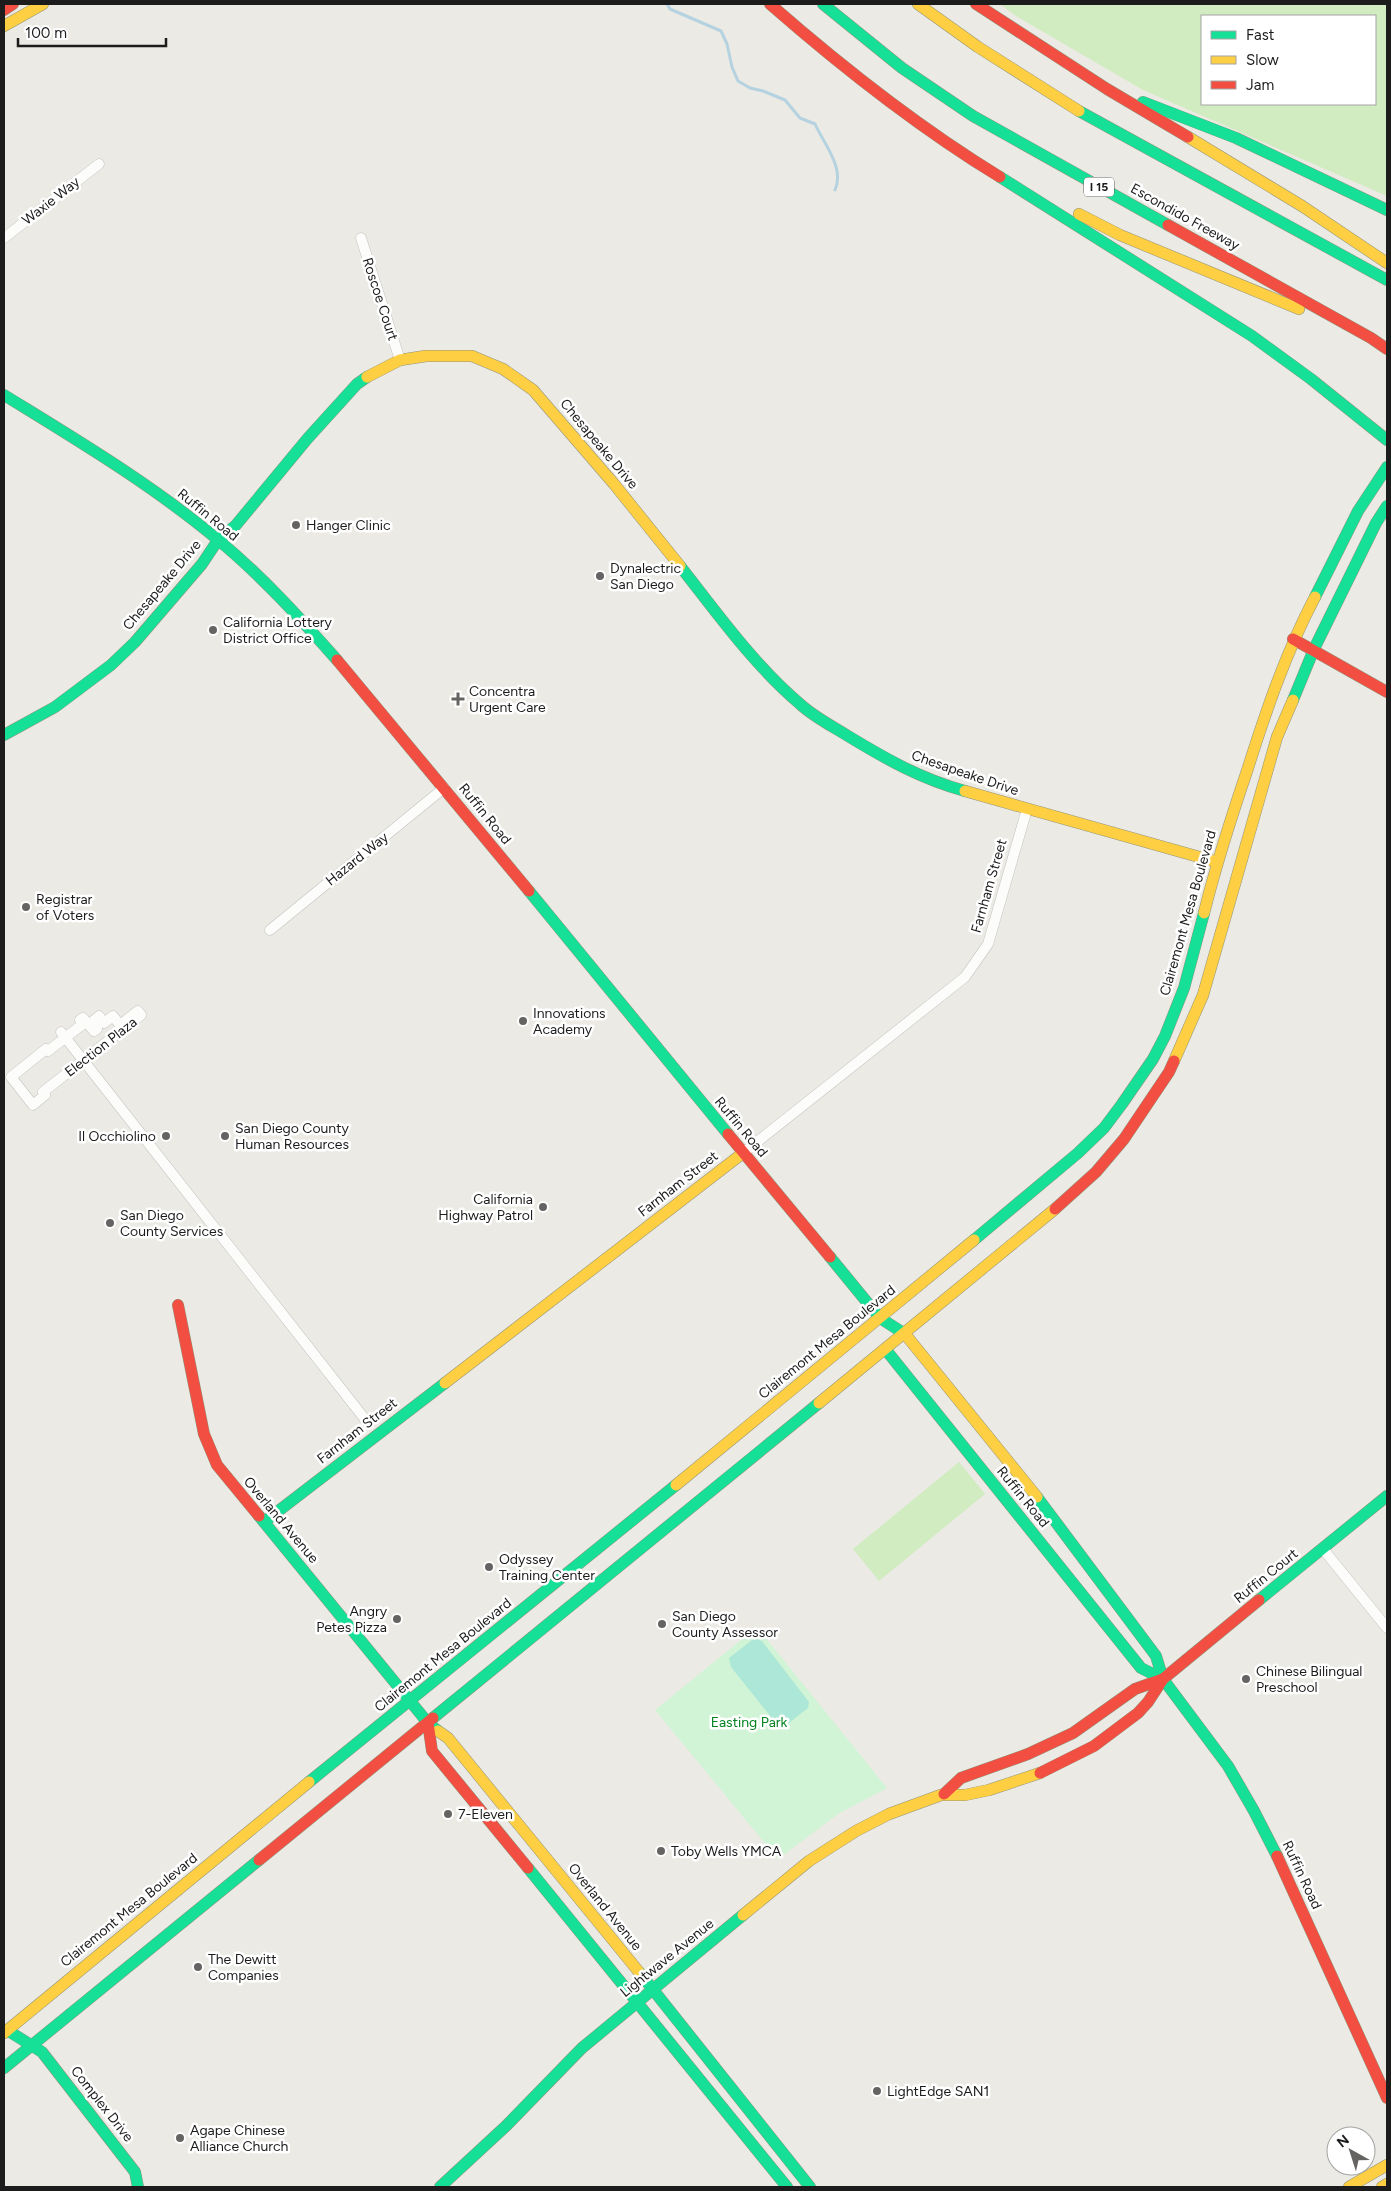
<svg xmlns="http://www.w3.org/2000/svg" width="1391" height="2191" font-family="Figtree,sans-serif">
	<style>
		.grass { fill: #d1ecc0; fill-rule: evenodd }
		.park { fill: #d0f4d5 }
		.pitch { fill: #ace7d7 }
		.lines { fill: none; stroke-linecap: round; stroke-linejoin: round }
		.stream { stroke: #b5d2e1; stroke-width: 3 }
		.street-casing { stroke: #c4c3c0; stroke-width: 11 }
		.fast-casing { stroke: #90957c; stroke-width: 12 }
		.slow-casing { stroke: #90957c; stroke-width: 12 }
		.jam-casing { stroke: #90957c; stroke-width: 12 }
		.street { stroke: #fcfcfb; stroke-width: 10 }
		.fast { stroke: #16e098; stroke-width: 11 }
		.slow { stroke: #ffcf43; stroke-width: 11 }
		.jam { stroke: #f24e42; stroke-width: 11 }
		.poi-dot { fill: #656462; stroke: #fff; stroke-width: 2 }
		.labels { text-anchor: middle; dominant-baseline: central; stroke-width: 5; stroke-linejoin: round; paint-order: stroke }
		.shield { fill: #fff; stroke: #606060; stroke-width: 1 }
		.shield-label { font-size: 12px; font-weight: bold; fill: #1c1c1c }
		.street-label { font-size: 14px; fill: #1c1c1c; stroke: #fff }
		.poi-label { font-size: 14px; fill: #1c1c1c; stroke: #fff; text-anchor: start }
		.park-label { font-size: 14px; fill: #038221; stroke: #fff }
	</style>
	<rect width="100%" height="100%" fill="#eceae4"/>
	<g class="grass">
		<path d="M 1000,4 L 1387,4 L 1387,196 L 1143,90 L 1016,16 ZM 1202,16 L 1375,16 L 1375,104 L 1202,104 Z"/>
		<polygon points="959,1462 985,1494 879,1581 853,1549"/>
	</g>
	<polygon class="park" points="757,1627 887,1788 838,1814 778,1859 655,1710"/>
	<polygon class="pitch" points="757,1639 762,1641 809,1702 808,1708 785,1726 775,1722 731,1667 729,1658 752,1640"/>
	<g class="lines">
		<path class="stream" d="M 667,4 L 670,9 L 721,31 L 727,44 L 732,67 L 738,81 L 750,88 L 763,91 L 785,100 L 800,118 L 815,124 C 824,144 845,168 835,190"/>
		<g class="street-casing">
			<g id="street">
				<polyline points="4,238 99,164"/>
				<polyline points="361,238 400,360"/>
				<polyline points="270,930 444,788"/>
				<polygon points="138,1011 141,1015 43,1092 45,1095 33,1105 11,1077 46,1049 48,1051 83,1024 80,1020 83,1018 94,1031 97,1029 92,1022 99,1016 104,1023 113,1016 120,1025"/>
				<polyline points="61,1032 368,1423"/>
				<polyline points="743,1153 965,977 988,944 1027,809"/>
				<polyline points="1323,1549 1387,1628"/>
			</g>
		</g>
		<g class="fast-casing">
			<g id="fast">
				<polyline points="823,4 902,68 973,116 1168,225"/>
				<polyline points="1143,102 1236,138 1387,210"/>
				<polyline points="1079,111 1387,280"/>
				<polyline points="1000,177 1252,336 1311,379 1387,440"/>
				<path d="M 4,395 C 77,440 151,484 217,539 C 261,575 299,617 337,660"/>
				<path d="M 680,566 C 717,613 754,665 800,704 C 814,717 832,726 848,736 C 886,759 921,779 965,791"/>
				<polyline points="1315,597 1358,511 1387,467"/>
				<polyline points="1293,700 1314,649 1376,523 1387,506"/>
				<polyline points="4,735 55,707 111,665 135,642 202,564 218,540 236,525 308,438 357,384 367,377"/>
				<polyline points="529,891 728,1134"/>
				<polyline points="974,1240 1078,1153 1104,1128 1122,1104 1153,1059 1165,1036 1184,988 1204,913"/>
				<polyline points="830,1257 880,1318 905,1334"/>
				<polyline points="886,1350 1141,1668 1163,1679"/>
				<polyline points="1037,1497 1156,1656 1163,1679 1228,1766 1254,1811 1277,1856"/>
				<polyline points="259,1516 428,1723 438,1731"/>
				<polyline points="264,1522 445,1383"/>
				<polyline points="1259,1600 1387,1496"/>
				<polyline points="433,1718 819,1403"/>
				<polyline points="309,1782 676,1485"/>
				<polyline points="528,1868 787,2187"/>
				<polyline points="639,1972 810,2187"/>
				<polyline points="7,2030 42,2052 135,2172 138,2187"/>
				<polyline points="4,2068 259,1860"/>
				<polyline points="440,2187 506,2126 582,2048 743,1915"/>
			</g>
		</g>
		<g class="slow-casing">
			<g id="slow">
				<polyline points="918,4 978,47 1079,111"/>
				<polyline points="4,26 43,4"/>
				<polyline points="1188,137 1302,206 1387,263"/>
				<polyline points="1079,214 1120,235 1299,309"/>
				<polyline points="367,377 400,360 426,356 472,356 503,369 533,390 614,484 680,566"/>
				<polyline points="965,791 1217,862"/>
				<path d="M 1204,913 C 1216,865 1231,818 1247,771 C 1266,711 1286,652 1315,597"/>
				<polyline points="1174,1061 1203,995 1277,737 1293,700"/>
				<polyline points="905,1334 1037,1497"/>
				<polyline points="445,1383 743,1153"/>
				<polyline points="819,1403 1055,1209"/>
				<polyline points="676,1485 974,1240"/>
				<polyline points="438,1731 448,1738 639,1972"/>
				<polyline points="743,1915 809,1861 856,1831 889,1814 941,1795 965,1795 989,1790 1040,1773"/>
				<polyline points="4,2033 309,1782"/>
				<polyline points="1349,2187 1387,2165"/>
				<polyline points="1382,2187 1387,2184"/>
			</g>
		</g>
		<g class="jam-casing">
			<g id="jam">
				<path d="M 770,4 C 842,67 918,127 1000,177"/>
				<polyline points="976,4 1107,89 1188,137"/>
				<polyline points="4,10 13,4"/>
				<polyline points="1168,225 1371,338 1387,349"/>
				<polyline points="1293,639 1387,692"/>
				<polyline points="337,660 529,891"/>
				<polyline points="728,1134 830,1257"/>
				<polyline points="1055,1209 1096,1172 1124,1139 1169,1072 1174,1061"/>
				<polyline points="178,1305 204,1434 217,1465 259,1516"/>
				<polyline points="428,1723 432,1751 528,1868"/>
				<polyline points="1040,1773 1094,1746 1138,1713 1148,1702 1163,1679 1259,1600"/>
				<polyline points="944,1794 961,1778 1028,1754 1073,1733 1135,1689 1163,1679"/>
				<polyline points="1277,1856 1387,2098"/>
				<polyline points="259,1860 433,1718"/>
			</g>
		</g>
		<use href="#street" class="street"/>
		<use href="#fast" class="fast"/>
		<use href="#slow" class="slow"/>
		<use href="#jam" class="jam"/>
	</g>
	<g class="poi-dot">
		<circle cx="296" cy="525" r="5"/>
		<circle cx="600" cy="576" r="5"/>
		<circle cx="213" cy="630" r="5"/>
		<path d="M455.5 691.5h5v5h5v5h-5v5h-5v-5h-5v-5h5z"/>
		<circle cx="26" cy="907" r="5"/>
		<circle cx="523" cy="1021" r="5"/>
		<circle cx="166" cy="1136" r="5"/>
		<circle cx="225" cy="1136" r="5"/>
		<circle cx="543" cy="1207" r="5"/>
		<circle cx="110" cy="1223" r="5"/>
		<circle cx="489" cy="1567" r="5"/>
		<circle cx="397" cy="1619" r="5"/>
		<circle cx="662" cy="1624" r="5"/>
		<circle cx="1246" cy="1679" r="5"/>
		<circle cx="448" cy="1814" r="5"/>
		<circle cx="661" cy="1851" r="5"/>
		<circle cx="198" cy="1967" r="5"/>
		<circle cx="877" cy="2091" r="5"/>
		<circle cx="180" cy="2138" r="5"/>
	</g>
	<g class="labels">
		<rect class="shield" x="1084" y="177.5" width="30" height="19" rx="4"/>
		<g class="shield-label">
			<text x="1099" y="187">I 15</text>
		</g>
		<g class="street-label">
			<text transform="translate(51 201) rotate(-38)">Waxie Way</text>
			<text transform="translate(1185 217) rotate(29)">Escondido Freeway</text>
			<text transform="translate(380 299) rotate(72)">Roscoe Court</text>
			<text transform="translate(599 444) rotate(50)">Chesapeake Drive</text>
			<text transform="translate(208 515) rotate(39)">Ruffin Road</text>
			<text transform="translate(162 585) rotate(-50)">Chesapeake Drive</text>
			<text transform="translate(965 773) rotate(19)">Chesapeake Drive</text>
			<text transform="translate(485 814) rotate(51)">Ruffin Road</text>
			<text transform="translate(357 859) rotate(-39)">Hazard Way</text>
			<text transform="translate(989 886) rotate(-74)">Farnham Street</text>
			<text transform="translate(1188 913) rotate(-74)">Clairemont Mesa Boulevard</text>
			<text transform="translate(101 1047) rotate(-38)">Election Plaza</text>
			<text transform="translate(741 1127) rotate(50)">Ruffin Road</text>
			<text transform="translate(678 1184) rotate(-38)">Farnham Street</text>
			<text transform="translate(827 1342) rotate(-39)">Clairemont Mesa Boulevard</text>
			<text transform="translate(357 1431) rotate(-38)">Farnham Street</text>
			<text transform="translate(1023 1497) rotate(51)">Ruffin Road</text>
			<text transform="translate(281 1520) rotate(50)">Overland Avenue</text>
			<text transform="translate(1266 1576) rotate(-39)">Ruffin Court</text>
			<text transform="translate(443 1655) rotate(-39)">Clairemont Mesa Boulevard</text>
			<text transform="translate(1302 1875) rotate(65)">Ruffin Road</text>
			<text transform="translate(605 1907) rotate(51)">Overland Avenue</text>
			<text transform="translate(129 1910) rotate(-39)">Clairemont Mesa Boulevard</text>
			<text transform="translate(667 1958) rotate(-39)">Lightwave Avenue</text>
			<text transform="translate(102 2104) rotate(52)">Complex Drive</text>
		</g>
		<g class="poi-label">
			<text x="306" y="525">Hanger Clinic</text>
			<text x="610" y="568">Dynalectric<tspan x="610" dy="16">San Diego</tspan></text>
			<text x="223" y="622">California Lottery<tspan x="223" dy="16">District Office</tspan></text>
			<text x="469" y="691">Concentra<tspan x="469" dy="16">Urgent Care</tspan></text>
			<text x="36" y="899">Registrar<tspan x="36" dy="16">of Voters</tspan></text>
			<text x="533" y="1013">Innovations<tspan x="533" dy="16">Academy</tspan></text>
			<text x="235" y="1128">San Diego County<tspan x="235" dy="16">Human Resources</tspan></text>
			<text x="156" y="1136" text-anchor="end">Il Occhiolino</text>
			<text x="533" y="1199" text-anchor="end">California<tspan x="533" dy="16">Highway Patrol</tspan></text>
			<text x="120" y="1215">San Diego<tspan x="120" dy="16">County Services</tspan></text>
			<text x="499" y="1559">Odyssey<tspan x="499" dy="16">Training Center</tspan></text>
			<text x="387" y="1611" text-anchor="end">Angry<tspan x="387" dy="16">Petes Pizza</tspan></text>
			<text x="672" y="1616">San Diego<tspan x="672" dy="16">County Assessor</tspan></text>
			<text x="1256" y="1671">Chinese Bilingual<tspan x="1256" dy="16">Preschool</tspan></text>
			<text x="458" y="1814">7-Eleven</text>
			<text x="671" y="1851">Toby Wells YMCA</text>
			<text x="208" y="1959">The Dewitt<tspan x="208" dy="16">Companies</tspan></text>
			<text x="887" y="2091">LightEdge SAN1</text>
			<text x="190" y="2130">Agape Chinese<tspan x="190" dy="16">Alliance Church</tspan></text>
		</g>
		<g class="park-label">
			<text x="749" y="1722">Easting Park</text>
		</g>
	</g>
	<rect width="1391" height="2191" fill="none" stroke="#1c1c1c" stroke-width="10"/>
	<rect x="1201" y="15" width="175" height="90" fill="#ffffff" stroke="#a4a4a4"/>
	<rect x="1211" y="31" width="25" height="8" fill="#16e098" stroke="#a4a4a4"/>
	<text x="1246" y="40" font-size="15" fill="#1c1c1c">Fast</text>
	<rect x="1211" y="56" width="25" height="8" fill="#ffcf43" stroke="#a4a4a4"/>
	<text x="1246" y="65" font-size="15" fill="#1c1c1c">Slow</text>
	<rect x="1211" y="81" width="25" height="8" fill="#f24e42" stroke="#a4a4a4"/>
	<text x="1246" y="90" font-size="15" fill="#1c1c1c">Jam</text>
	<g transform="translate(1351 2151) rotate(321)"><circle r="24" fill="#ffffff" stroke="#a4a4a4"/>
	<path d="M0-4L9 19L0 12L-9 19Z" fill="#656462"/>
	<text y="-8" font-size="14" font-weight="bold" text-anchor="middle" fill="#1c1c1c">N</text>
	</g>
	<path d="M18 38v8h148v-8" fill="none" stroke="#1c1c1c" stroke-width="2.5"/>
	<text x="25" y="38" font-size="15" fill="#1c1c1c" stroke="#ffffff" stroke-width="4" paint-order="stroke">100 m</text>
</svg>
